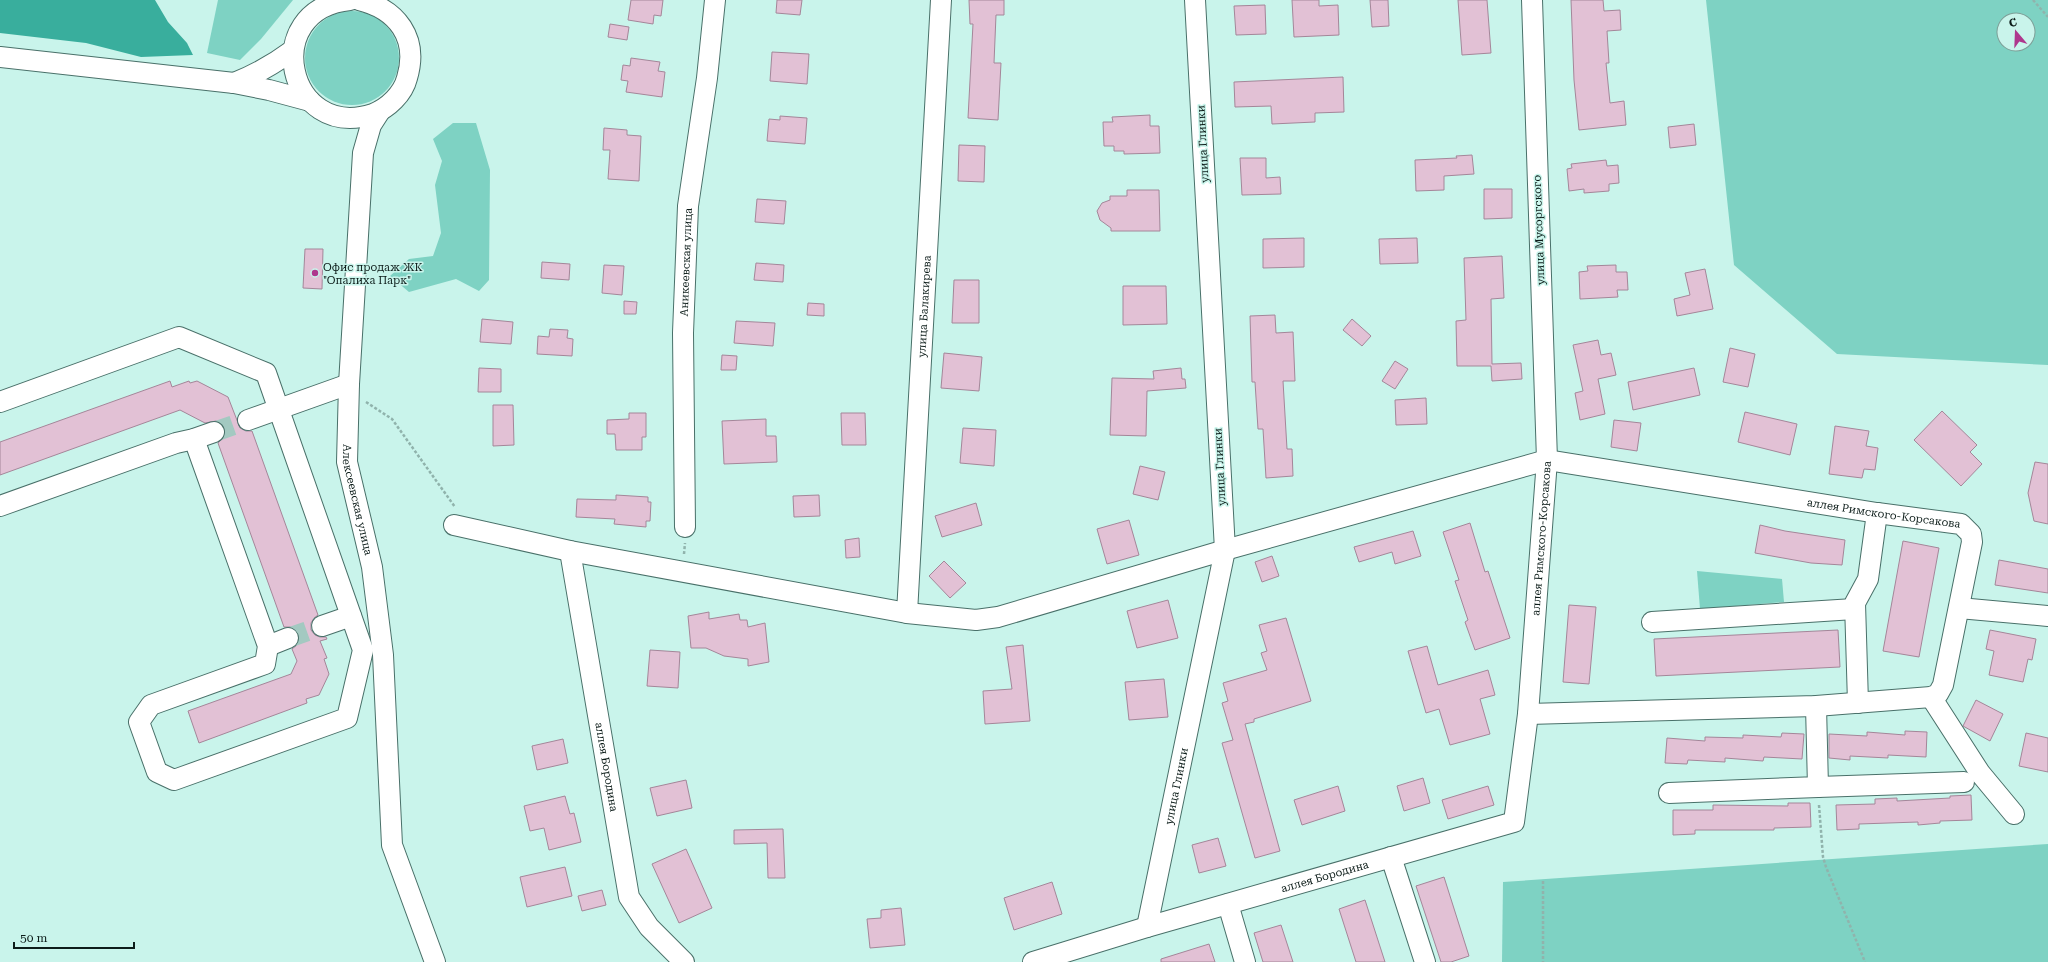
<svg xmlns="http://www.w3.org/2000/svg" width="2048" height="962" font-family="'Roboto Serif',serif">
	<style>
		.green { fill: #7ed2c3; fill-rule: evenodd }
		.water { fill: #39ae9d }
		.building { fill: #e2c1d5; stroke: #a48699 }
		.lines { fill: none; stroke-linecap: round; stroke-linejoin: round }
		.minor-tunnel { stroke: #a3c9c1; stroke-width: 20; stroke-dasharray: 20 10; stroke-linecap: butt }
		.minor-casing { stroke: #497069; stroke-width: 22 }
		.path { stroke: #90b3ac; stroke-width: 2.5; stroke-dasharray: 3 2; stroke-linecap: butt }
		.minor { stroke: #fff; stroke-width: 20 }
		.poi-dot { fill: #ae378d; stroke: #c9f4eb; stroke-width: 1.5 }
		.labels { text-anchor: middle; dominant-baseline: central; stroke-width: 3; stroke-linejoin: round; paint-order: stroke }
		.street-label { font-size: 11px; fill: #0c1c19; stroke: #c9f4eb }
		.poi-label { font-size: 11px; fill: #0c1c19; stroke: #c9f4eb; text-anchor: start }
	</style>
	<rect width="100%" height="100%" fill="#c9f4eb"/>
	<g class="green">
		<polygon points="218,0 293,0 261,39 240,60 207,53"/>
		<path d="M 1706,0 L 2048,0 L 2048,365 L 1837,354 L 1734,265 ZM 2004,20 L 2028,20 L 2028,44 L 2004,44 Z"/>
		<circle cx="352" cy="58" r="47"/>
		<polygon points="453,123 476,123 490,170 489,280 479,291 456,279 409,292 390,276 409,259 433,256 441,233 435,185 442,161 433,139"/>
		<polygon points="1697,571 1782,579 1784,602 1700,609"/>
		<polygon points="2048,844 2048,962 1502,962 1503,882"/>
	</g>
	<polygon class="water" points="0,0 155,0 168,22 187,43 193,55 141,57 86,43 0,33"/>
	<g class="building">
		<polygon points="631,0 663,0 661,16 654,15 653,24 628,20"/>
		<polygon points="777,0 802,0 800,15 776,13"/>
		<polygon points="969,0 1004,0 1004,15 996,15 994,63 1001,63 998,120 968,118 973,24 970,24"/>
		<polygon points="1292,0 1319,0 1319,6 1338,5 1339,35 1294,37"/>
		<polygon points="1370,0 1388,0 1389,26 1372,27"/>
		<polygon points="1458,0 1487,0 1491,53 1462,55"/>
		<polygon points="1571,0 1603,0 1604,11 1620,10 1621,30 1607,31 1609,63 1606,63 1610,103 1624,101 1626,125 1579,130 1574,80"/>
		<polygon points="1265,5 1266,34 1236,35 1234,6"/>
		<polygon points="610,24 629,27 627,40 608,37"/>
		<polygon points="772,52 809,54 807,84 770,81"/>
		<polygon points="631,58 660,62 658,71 665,72 662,97 626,92 628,81 621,80 623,65 630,66"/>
		<polygon points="1343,77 1344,112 1315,113 1315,122 1272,124 1271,106 1235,107 1234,82"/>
		<polygon points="1150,115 1150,126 1159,126 1160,153 1124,154 1124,151 1114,151 1114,146 1104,146 1103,122 1113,122 1112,117"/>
		<polygon points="780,116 807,118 805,144 767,141 769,119 780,120"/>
		<polygon points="1694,124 1696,145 1670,148 1668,127"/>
		<polygon points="604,128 627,130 627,135 641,136 639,181 608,179 610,150 603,150"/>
		<polygon points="959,145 985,146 984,182 958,181"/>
		<polygon points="1472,155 1474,174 1444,176 1444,190 1416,191 1415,160 1457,158 1456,156"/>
		<polygon points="1240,158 1266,158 1266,178 1280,177 1281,194 1242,195"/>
		<polygon points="1606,160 1607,166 1618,165 1619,183 1609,184 1609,191 1584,193 1584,189 1569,191 1567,169 1572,168 1571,164"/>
		<polygon points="1484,189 1512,189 1512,218 1484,219"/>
		<polygon points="1127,190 1159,190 1160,231 1111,231 1111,228 1100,220 1097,211 1102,203 1110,200 1110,196 1127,196"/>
		<polygon points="757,199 786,201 784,224 755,222"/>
		<polygon points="1304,238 1304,267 1263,268 1263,239"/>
		<polygon points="1417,238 1418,263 1380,264 1379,239"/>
		<polygon points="305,249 323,249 322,289 303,288"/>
		<polygon points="1502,256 1504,298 1491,299 1492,364 1521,363 1522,379 1492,381 1491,366 1457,366 1456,321 1466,320 1464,258"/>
		<polygon points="542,262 570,264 569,280 541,278"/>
		<polygon points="756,263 784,265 783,282 754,280"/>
		<polygon points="604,265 624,266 622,295 602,293"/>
		<polygon points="1616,265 1616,272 1627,272 1628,290 1617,290 1618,297 1580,299 1579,272 1588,271 1587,266"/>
		<polygon points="1705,269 1713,309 1677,316 1674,299 1690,295 1685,273"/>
		<polygon points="954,280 979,280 979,323 952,323"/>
		<polygon points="1123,286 1166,286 1167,324 1123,325"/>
		<polygon points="624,301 637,302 636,314 624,314"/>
		<polygon points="808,303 824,304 824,316 807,315"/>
		<polygon points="1275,315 1276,333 1293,332 1295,381 1283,381 1287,449 1292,449 1293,476 1266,478 1263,429 1258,429 1255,382 1252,382 1250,316"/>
		<polygon points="482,319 513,322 511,344 480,342"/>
		<polygon points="1352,319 1371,336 1362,346 1343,330"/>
		<polygon points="736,321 775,323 773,346 734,343"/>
		<polygon points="550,329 568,330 567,338 573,339 572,356 537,354 538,336 549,337"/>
		<polygon points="1598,340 1601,355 1611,353 1616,375 1598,379 1605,414 1580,420 1575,393 1583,391 1573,345"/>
		<polygon points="1730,348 1755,354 1748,387 1723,382"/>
		<polygon points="944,353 982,357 979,391 941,388"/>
		<polygon points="722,355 737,356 736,370 721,370"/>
		<polygon points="1395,361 1408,369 1395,389 1382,381"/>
		<polygon points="479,368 501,369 501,392 478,392"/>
		<polygon points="1181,368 1182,379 1185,379 1186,388 1147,391 1146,436 1110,435 1112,378 1154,379 1153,371"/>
		<polygon points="1694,368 1700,395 1633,410 1628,382"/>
		<polygon points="170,381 172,387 189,381 190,383 197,381 228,397 240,428 246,431 252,431 318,615 314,618 311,623 311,630 315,635 320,637 326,637 327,639 320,641 327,658 324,659 329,674 319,695 306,699 307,703 199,743 188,711 291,674 297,661 292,649 297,645 299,639 295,629 290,627 284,627 218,443 225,435 225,429 222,424 216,421 205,423 180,410 0,475 0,442"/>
		<polygon points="1426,398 1427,424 1396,425 1395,400"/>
		<polygon points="493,405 513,405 514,445 493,446"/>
		<polygon points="1942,411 1977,445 1970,452 1982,464 1961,486 1914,440"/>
		<polygon points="1745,412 1797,424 1790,455 1738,442"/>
		<polygon points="629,413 646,413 646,437 642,437 642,450 616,450 615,434 607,434 607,420 629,419"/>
		<polygon points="841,413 865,413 866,445 842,445"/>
		<polygon points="766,419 766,436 776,436 777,462 724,464 722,421"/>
		<polygon points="1614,420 1641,423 1637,451 1611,447"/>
		<polygon points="1835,426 1869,431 1866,446 1878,448 1875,470 1864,469 1862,478 1829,474"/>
		<polygon points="963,428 996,430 994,466 960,463"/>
		<polygon points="2035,462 2048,464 2048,524 2034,521 2028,493"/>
		<polygon points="1140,466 1165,472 1158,500 1133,494"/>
		<polygon points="616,495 648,497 648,502 651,502 650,521 646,521 646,527 614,524 615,519 576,517 577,499 616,500"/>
		<polygon points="819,495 820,516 794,517 793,496"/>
		<polygon points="976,503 982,525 942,537 935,516"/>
		<polygon points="1129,520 1139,555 1107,564 1097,529"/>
		<polygon points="1470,523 1485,572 1488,571 1510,638 1475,650 1465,622 1468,620 1455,581 1459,580 1443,532"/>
		<polygon points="1760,525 1785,531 1845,540 1842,565 1811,563 1755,553"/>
		<polygon points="1413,531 1421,556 1395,564 1392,552 1359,562 1354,547"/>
		<polygon points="859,538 860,557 846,558 845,540"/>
		<polygon points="1903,541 1939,548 1919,657 1883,651"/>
		<polygon points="1272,556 1279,576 1262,582 1255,562"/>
		<polygon points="1999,560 2048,569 2048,593 1995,585"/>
		<polygon points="944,561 966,583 950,598 929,576"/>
		<polygon points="1168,600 1178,638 1137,648 1127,611"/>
		<polygon points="1569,605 1596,607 1589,684 1563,682"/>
		<polygon points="709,612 709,619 739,614 740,620 747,620 748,627 765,623 769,662 748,666 748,659 724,656 706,648 691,648 688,616"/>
		<polygon points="1286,618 1311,701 1254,719 1254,722 1245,724 1280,851 1255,858 1222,743 1233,740 1222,703 1228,701 1223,683 1267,670 1261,653 1267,651 1259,625"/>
		<polygon points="1838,630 1840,667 1656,676 1654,639"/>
		<polygon points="1990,630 2036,639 2032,660 2028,659 2023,682 1989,675 1994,651 1986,649"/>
		<polygon points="1023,645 1030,721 985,724 983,691 1012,689 1006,647"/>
		<polygon points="1427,646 1438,685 1488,670 1495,695 1480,699 1490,734 1450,745 1439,709 1426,713 1408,651"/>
		<polygon points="650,650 680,652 678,688 647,686"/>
		<polygon points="1164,679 1168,717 1129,720 1125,682"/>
		<polygon points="1976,700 2003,714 1990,741 1963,726"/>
		<polygon points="1905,731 1927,732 1926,757 1888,755 1888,758 1850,756 1850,760 1829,758 1829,734 1867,736 1867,732 1905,735"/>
		<polygon points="1782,733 1804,734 1802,759 1764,757 1763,761 1725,758 1725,762 1688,760 1687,764 1665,763 1667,738 1705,741 1705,737 1743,738 1743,735 1781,737"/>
		<polygon points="2026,733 2048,738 2048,772 2019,766"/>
		<polygon points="563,739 568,763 537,770 532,746"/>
		<polygon points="1423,778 1430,803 1404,811 1397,786"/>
		<polygon points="686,780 692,808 657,816 650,788"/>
		<polygon points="1338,786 1345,811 1302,825 1294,800"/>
		<polygon points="1488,786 1494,805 1448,819 1442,800"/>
		<polygon points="1971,795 1972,820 1940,821 1940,823 1918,825 1918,822 1859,824 1859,829 1837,830 1836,805 1875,804 1875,799 1897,798 1897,801 1950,798 1950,796"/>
		<polygon points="565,796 570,814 574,813 581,842 549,850 544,828 530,831 524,806"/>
		<polygon points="1788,803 1810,803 1811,827 1774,828 1774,830 1695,830 1695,834 1673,835 1673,810 1713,810 1713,805 1788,806"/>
		<polygon points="783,829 785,878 768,878 767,843 734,844 734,830"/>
		<polygon points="1218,838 1226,866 1199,873 1192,845"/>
		<polygon points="686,849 712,908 679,923 652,864"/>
		<polygon points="565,867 572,896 527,907 520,877"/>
		<polygon points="1444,877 1469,956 1451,962 1441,962 1416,886"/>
		<polygon points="1052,882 1062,914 1014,930 1004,898"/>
		<polygon points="602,890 606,905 582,911 578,896"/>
		<polygon points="1365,900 1385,962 1356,962 1339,909"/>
		<polygon points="901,908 905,945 870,948 867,919 881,918 881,910"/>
		<polygon points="1281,925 1293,962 1263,962 1254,933"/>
		<polygon points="1209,944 1215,962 1161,962 1161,959"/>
	</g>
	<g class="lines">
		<g class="minor-tunnel">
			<polyline points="214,432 248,420"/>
			<polyline points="288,638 322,626"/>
		</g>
		<g class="minor-casing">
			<g id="minor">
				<path d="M 350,0 C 258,9 287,142 373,114 C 388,108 403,94 407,78 C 419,38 397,9 359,0"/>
				<polyline points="0,57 234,83 269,90 310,101"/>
				<path d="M 234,83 C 255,75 274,64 293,50"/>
				<path id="s1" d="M 380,111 L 371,125 L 363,153 L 349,384 L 347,462 L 372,567 L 383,655 L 392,845 L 435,962"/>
				<polyline points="0,402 179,337 266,373 363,650 347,718 174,780 157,772 139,722 151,705 265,664 268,646 194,439"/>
				<polyline points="248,420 349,384"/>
				<polyline points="0,506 176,443 194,439 214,432"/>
				<path id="s2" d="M 454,525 L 570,551 L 907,613 L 976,620 L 998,617 L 1225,550 L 1547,460 L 1877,513 L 1961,524 L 1971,534 L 1972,542 L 1943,685 L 1938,694 L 1931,697 L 1816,706 L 1528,714"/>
				<path id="s3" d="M 685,527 L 683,333 L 688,206 L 707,78 L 715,0"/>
				<path id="s4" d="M 570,551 L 629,897 L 649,927 L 684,962"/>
				<polyline points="1959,608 2048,616"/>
				<path id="s5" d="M 907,613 L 941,0"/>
				<polyline points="1652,622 1854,609"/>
				<polyline points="322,626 351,616"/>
				<polyline points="268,646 288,638"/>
				<polyline points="1931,697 1980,773 2014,814"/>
				<polyline points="1858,703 1855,603 1868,579 1877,513"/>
				<polyline points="1818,787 1964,782"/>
				<polyline points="1669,793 1818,787 1816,706"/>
				<polyline points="1391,857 1425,962"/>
				<polyline points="1228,904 1245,962"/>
				<path id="s6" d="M 1147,927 L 1225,550 L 1195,0"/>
				<path id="s7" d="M 1033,962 L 1147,927 L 1514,822 L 1528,714 L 1547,460 L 1532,0"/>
			</g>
		</g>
		<g class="path">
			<polyline points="2033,0 2048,17"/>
			<polyline points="366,402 392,419 455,507"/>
			<polyline points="684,554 685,543"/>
			<polyline points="1819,805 1823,857 1826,867 1865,962"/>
			<polyline points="1543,881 1543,962"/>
		</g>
		<use href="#minor" class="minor"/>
	</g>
	<circle class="poi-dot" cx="315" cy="273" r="4"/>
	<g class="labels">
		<g class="street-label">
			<text transform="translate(1203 144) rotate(-93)">улица Глинки</text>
			<text transform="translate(1539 230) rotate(-92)">улица Мусоргского</text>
			<text stroke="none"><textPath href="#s3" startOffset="265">Аникеевская улица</textPath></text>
			<text stroke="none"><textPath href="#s5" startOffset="307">улица Балакирева</textPath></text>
			<text transform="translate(1220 467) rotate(-93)">улица Глинки</text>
			<text stroke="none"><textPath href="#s1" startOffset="394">Алексеевская улица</textPath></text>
			<text stroke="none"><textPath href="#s2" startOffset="1465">аллея Римского-Корсакова</textPath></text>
			<text stroke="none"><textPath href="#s7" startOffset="786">аллея Римского-Корсакова</textPath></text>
			<text stroke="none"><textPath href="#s4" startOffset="219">аллея Бородина</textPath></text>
			<text stroke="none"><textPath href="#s6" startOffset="144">улица Глинки</textPath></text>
			<text stroke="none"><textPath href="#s7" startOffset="304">аллея Бородина</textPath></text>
		</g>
		<g class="poi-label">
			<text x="323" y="267">Офис продаж ЖК<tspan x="323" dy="13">"Опалиха Парк"</tspan></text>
		</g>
	</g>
	<g transform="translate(2016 32) rotate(341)"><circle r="19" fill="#c9f4eb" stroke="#7d9e97"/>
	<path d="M0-3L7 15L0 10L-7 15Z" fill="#ae378d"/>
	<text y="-6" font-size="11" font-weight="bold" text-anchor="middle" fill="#0c1c19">С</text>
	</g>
	<path d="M14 942v6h120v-6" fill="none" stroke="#0c1c19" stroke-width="2"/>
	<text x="20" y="942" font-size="12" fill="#0c1c19" stroke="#c9f4eb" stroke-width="3" paint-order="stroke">50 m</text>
</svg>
